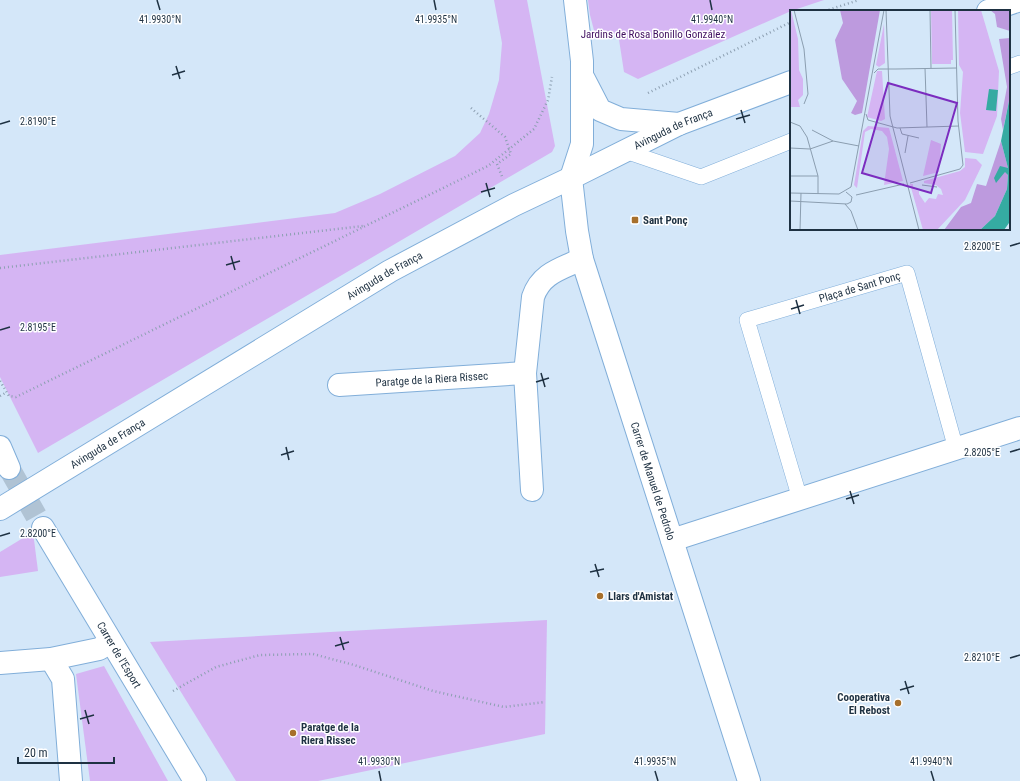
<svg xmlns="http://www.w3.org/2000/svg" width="1020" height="781" font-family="'Roboto Condensed',sans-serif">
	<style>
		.green { fill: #d5b5f3 }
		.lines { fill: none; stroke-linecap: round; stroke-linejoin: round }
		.minor-tunnel { stroke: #b0c3d4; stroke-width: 22; stroke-dasharray: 22 11; stroke-linecap: butt }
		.service-casing { stroke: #81aed9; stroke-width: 16 }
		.minor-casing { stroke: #81aed9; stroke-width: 24 }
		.secondary-casing { stroke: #81aed9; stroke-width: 24 }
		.path { stroke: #8c9fb1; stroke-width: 2.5; stroke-dasharray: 1 3; stroke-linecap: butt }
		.service { stroke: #fff; stroke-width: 15 }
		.minor { stroke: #fff; stroke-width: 22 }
		.secondary { stroke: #fff; stroke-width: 22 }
		.ticks { fill: none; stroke: #1e3142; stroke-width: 1.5 }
		.poi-dot { fill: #a7702c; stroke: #fff; stroke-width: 1.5 }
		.labels { text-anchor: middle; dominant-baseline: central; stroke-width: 3; stroke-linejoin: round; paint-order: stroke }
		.park-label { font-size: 11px; fill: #411161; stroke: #fff }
		.street-label { font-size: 11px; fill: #1e3142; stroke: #fff }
		.poi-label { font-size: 11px; font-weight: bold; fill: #1e3142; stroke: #fff; text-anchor: start }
		.inset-road { fill: none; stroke: #8b9eb0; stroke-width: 1 }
		.view { fill: #7b2cbf; fill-opacity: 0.15; stroke: #7b2cbf; stroke-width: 2 }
		.inset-edge { fill: none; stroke: #1e3142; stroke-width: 2 }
		.ticks-label { font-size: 10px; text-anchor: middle; fill: #1e3142; stroke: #fff; stroke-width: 3; stroke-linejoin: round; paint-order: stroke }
	</style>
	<rect width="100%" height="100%" fill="#d4e7f9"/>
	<g class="green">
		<polygon points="494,0 527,0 555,146 552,152 38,453 0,377 0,255 335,213 380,194 455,156 480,133 489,114 499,80 502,43"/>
		<polygon points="588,0 824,0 791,11 638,79 624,72 618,33 596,38 590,15"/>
		<polygon points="33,532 38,571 0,577 0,552"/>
		<polygon points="547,620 545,734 318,781 236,781 150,642"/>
		<polygon points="104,666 168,781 90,781 76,674"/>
	</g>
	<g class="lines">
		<polyline class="minor-tunnel" points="9,468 43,528"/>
		<g class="service-casing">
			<g id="service">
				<polyline points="1009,67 1020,63"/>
				<polyline points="625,151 701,177 791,141"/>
				<path id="s1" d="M 800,499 L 747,320 L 907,273 L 956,449"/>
			</g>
		</g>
		<g class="minor-casing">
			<g id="minor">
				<path id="s2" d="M 575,0 L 582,61 L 582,144 L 571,178 L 577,231 L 582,259 L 749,781"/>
				<polyline points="584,79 600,110 621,119 679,124"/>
				<path id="s3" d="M 339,385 L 525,373"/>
				<polyline points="0,447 9,468"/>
				<path d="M 532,490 L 525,373 L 533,297 C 541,273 561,269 582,259"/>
				<path id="s4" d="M 43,528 L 195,781"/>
				<polyline points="672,540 1020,428"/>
				<polyline points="51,659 63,679 71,781"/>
				<polyline points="0,663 51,659 99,649 111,642"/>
			</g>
		</g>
		<g class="secondary-casing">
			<g id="secondary">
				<polyline points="988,11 1020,0"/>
				<path id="s5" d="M 0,509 L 390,271 L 514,205 L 571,178 L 679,124 L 791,82"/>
			</g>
		</g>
		<g class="path">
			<polyline points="825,11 859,0"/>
			<polyline points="648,93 791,22"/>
			<polyline points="471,108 505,137 511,154 497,164 503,179"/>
			<polyline points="0,268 363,226"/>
			<polyline points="0,381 9,396 16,397 488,166 534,129 548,100 552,77"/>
			<polyline points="0,396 7,392"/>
			<polyline points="173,691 216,667 260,655 313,654 354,665 433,691 504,707 545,702"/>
		</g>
		<use href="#service" class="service"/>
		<use href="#minor" class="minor"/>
		<use href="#secondary" class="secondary"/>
	</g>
	<path class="ticks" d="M 157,0 L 160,10M 434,0 L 436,10M 710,0 L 712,10M 176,66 L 180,79M 172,75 L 185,71M 741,110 L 745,123M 736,119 L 750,115M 0,124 L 10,121M 486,183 L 490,197M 481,192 L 495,188M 1010,246 L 1020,243M 231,256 L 235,270M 226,265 L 240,261M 796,300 L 800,314M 791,309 L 804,305M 0,330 L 10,327M 541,373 L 545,387M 536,382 L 549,378M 286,447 L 289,460M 1010,452 L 1020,449M 281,455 L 294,451M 850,491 L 854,504M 846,499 L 859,495M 0,536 L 10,533M 595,564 L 599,577M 590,572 L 604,569M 340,637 L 344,650M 335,646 L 349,642M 1010,658 L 1020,655M 905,681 L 909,694M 900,690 L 914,686M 85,710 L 89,724M 80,719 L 94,715M 379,771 L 381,781M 655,771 L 658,781M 931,771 L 934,781"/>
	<g class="poi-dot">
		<rect x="631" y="216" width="8" height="8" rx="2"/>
		<circle cx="600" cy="596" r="4"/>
		<circle cx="898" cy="703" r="4"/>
		<circle cx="293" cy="733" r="4"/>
	</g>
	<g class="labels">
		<g class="park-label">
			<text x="653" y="34">Jardins de Rosa Bonillo González</text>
		</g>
		<g class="street-label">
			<text stroke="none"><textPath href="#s5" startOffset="774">Avinguda de França</textPath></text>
			<text stroke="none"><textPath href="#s5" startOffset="450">Avinguda de França</textPath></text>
			<text stroke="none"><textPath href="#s1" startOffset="304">Plaça de Sant Ponç</textPath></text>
			<text stroke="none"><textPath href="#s3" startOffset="93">Paratge de la Riera Rissec</textPath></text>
			<text stroke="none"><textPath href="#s5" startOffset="126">Avinguda de França</textPath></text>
			<text stroke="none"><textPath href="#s2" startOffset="495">Carrer de Manuel de Pedrolo</textPath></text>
			<text stroke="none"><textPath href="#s4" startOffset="148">Carrer de l'Esport</textPath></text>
		</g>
		<g class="poi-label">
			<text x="643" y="220">Sant Ponç</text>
			<text x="608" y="596">Llars d'Amistat</text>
			<text x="890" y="697" text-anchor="end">Cooperativa<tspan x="890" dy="13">El Rebost</tspan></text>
			<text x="301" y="727">Paratge de la<tspan x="301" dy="13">Riera Rissec</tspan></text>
		</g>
	</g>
	<g transform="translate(790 10)">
		<rect width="220" height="220" fill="#d4e7f9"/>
		<path d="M 1,0 L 8,29 L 9,60 L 13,69 L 13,85 L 8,90 L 10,97 L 0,97 ZM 141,0 L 162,0 L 163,50 L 161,50 L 161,54 L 142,54 ZM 168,0 L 191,0 L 209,61 L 207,106 L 193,144 L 175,142 L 170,103 L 173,62 L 169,55 ZM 94,14 L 95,53 L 89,57 L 86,55 ZM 87,61 L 92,61 L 95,109 L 91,111 L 77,107 ZM 78,116 L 99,118 L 113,171 L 94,175 L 99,139 L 97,127 L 92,121 L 81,119 L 75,122 L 67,178 L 64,175 L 73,121 ZM 141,130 L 151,134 L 149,162 L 133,166 ZM 175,148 L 186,149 L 192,155 L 175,190 L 147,220 L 133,220 L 120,174 L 123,174 L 123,179 L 129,181 L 129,184 L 135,193 L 139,188 L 146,189 L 148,184 L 153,185 L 151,179 L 146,175 L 134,173 L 134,171 L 170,161 L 175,157 Z" fill="#d5b5f3"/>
		<path d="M 50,0 L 90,0 L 72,103 L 65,105 L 61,103 L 67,91 L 52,69 L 45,30 L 53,13 ZM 200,0 L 220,0 L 220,21 L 207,17 L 205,4 ZM 220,28 L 220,86 L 213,120 L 211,109 L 217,77 L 209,29 ZM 211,131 L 218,158 L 212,163 L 215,161 L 218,165 L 217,179 L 205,206 L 190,220 L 154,220 L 171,197 L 181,193 L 187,174 L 196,176 Z" fill="#bd9ade"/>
		<path d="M 220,67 L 219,213 L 214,220 L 190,220 L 205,206 L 217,179 L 218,165 L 215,162 L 206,173 L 204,168 L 210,156 L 218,158 L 211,131 L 220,86 ZM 199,79 L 208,80 L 206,101 L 196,100 Z" fill="#35aba2"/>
		<path class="inset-road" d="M 4,0 L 14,39 L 18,84 L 14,94M 96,0 L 100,106 L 129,220M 140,0 L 141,58M 135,58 L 137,117M 106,59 L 167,58M 84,63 L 88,59 L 106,59M 76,104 L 78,110 L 107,118 L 169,116M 0,112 L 10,116 L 17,127 L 28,166 L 28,184M 110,118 L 112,124 L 129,128M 22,120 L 43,131 L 69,136M 0,138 L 20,139 L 43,131M 115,143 L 118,126M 0,166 L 28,166M 120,173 L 170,159 L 173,155 L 168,111 L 165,0M 132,175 L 147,177M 0,183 L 49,184 L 61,177 L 94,0M 66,185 L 114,174M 0,191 L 57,194 L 61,192 L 62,187 L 56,182M 55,194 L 61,201 L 68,220M 10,220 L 11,183"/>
		<path class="view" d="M 98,73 L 167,93 L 141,183 L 72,163 Z"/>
		<rect width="220" height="220" class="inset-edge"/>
	</g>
	<g class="ticks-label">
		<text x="160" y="23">41.9930°N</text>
		<text x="436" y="23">41.9935°N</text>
		<text x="712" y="23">41.9940°N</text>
		<text x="38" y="125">2.8190°E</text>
		<text x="982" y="250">2.8200°E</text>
		<text x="38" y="331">2.8195°E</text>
		<text x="982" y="456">2.8205°E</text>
		<text x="38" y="537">2.8200°E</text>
		<text x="982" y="661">2.8210°E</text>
		<text x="379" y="765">41.9930°N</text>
		<text x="655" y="765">41.9935°N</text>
		<text x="931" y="765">41.9940°N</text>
	</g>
	<path d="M18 757v6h96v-6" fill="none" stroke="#1e3142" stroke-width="2"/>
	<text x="24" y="757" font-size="12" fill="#1e3142" stroke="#ffffff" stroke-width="3" paint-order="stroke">20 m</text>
</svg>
